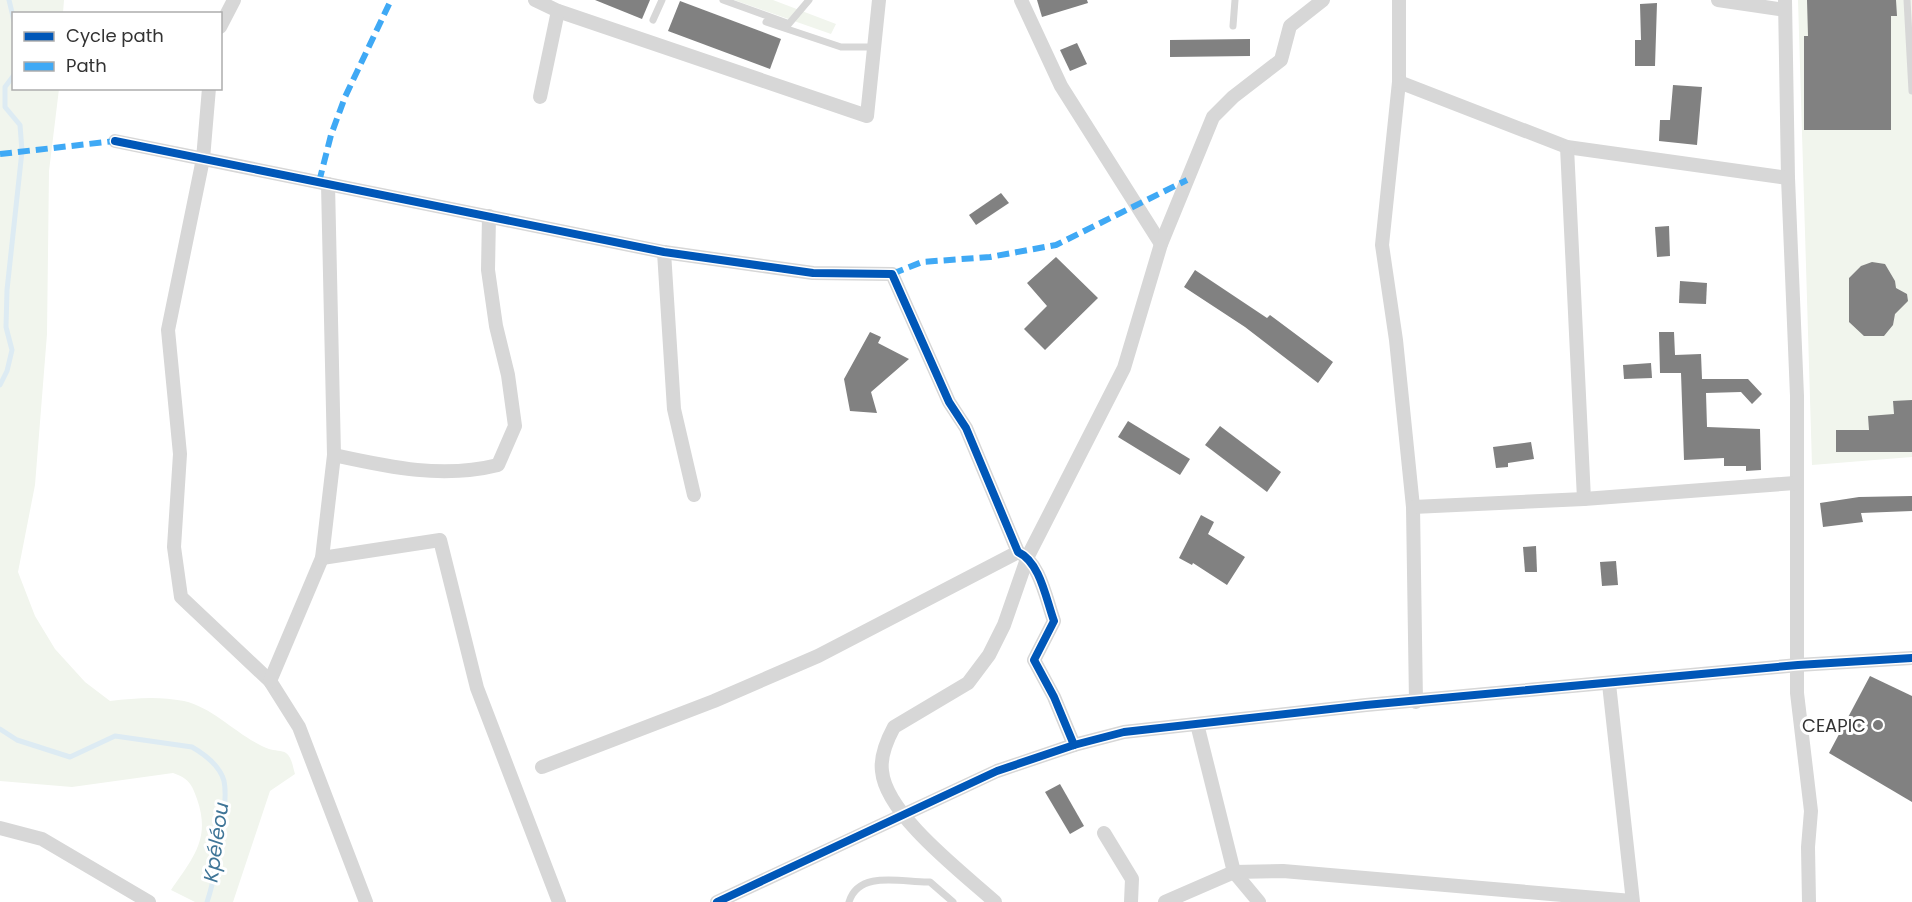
<svg xmlns="http://www.w3.org/2000/svg" width="1912" height="902" font-family="Poppins,sans-serif">
	<style>
		.green { fill: #f1f5ed }
		.lines { fill: none; stroke-linecap: round; stroke-linejoin: round }
		.stream { stroke: #ddebf3; stroke-width: 5 }
		.building { fill: #818181 }
		.lane { stroke: #d7d7d7; stroke-width: 7 }
		.street { stroke: #d7d7d7; stroke-width: 14 }
		.quiet { stroke: #3fa9f5; stroke-width: 6; stroke-dasharray: 12 6; stroke-linecap: butt }
		.cycleway-casing { stroke: #fff; stroke-width: 11 }
		.cycleway { stroke: #0057b8; stroke-width: 8 }
		.poi-dot { fill: #7a7a7a; stroke: #fff; stroke-width: 2 }
		.labels { text-anchor: middle; dominant-baseline: central; stroke-width: 6; stroke-linejoin: round; paint-order: stroke }
		.poi-label { font-size: 18px; fill: #333; stroke: #fff; text-anchor: end }
		.water-label { font-size: 20px; font-style: italic; fill: #3f7597; stroke: #fff }
	</style>
	<rect width="100%" height="100%" fill="#fff"/>
	<g class="green">
		<path d="M 0,0 L 64,0 L 63,13 L 14,14 L 14,88 L 59,89 L 49,171 L 47,334 L 35,485 L 18,572 L 35,616 L 55,649 L 85,682 L 110,701 C 136,698 158,696 184,701 C 215,708 238,737 269,749 C 274,751 282,750 286,753 C 292,757 293,768 295,774 L 270,791 L 233,902 L 195,902 L 171,890 C 193,858 211,839 197,799 C 192,784 188,778 173,773 L 72,787 L 0,781 Z"/>
		<polygon points="734,0 773,0 836,24 831,34"/>
		<polygon points="1798,0 1912,0 1912,457 1812,465"/>
	</g>
	<g class="lines">
		<g class="stream">
			<polyline points="9,0 14,21"/>
			<polyline points="0,385 7,371 12,350 6,327 7,290 22,151 20,125 5,107 5,87 14,75"/>
			<path d="M 0,729 L 17,740 L 70,757 L 115,736 L 192,747 C 204,754 220,766 224,781 C 229,804 215,879 207,902"/>
		</g>
	</g>
	<g class="building">
		<polygon points="595,0 650,0 642,19"/>
		<polygon points="1037,0 1087,0 1088,3 1042,17"/>
		<polygon points="1807,0 1896,0 1897,16 1891,16 1891,130 1804,130 1804,36 1808,36"/>
		<polygon points="680,1 781,39 770,69 668,31"/>
		<polygon points="1657,3 1655,66 1635,66 1635,40 1641,40 1640,4"/>
		<polygon points="1250,39 1250,56 1170,57 1170,40"/>
		<polygon points="1077,43 1087,64 1070,71 1060,50"/>
		<polygon points="1673,85 1702,87 1697,145 1659,141 1660,120 1670,120"/>
		<polygon points="1001,193 1009,203 976,225 969,215"/>
		<polygon points="1669,226 1670,256 1657,257 1655,227"/>
		<polygon points="1056,257 1098,298 1045,350 1024,329 1047,306 1027,283"/>
		<polygon points="1872,262 1885,264 1895,281 1896,288 1907,294 1908,301 1895,314 1893,325 1884,336 1864,336 1849,322 1849,278 1861,266"/>
		<polygon points="1195,270 1267,318 1270,315 1333,362 1318,383 1245,327 1184,287"/>
		<polygon points="1680,281 1707,283 1706,304 1679,303"/>
		<polygon points="870,332 881,337 878,343 909,359 871,392 877,413 850,411 844,379"/>
		<polygon points="1659,332 1674,332 1675,355 1701,354 1702,379 1748,379 1762,394 1752,404 1741,392 1706,393 1707,427 1760,429 1761,470 1746,471 1746,466 1724,466 1724,458 1684,460 1681,373 1660,373"/>
		<polygon points="1651,363 1652,378 1624,379 1623,365"/>
		<polygon points="1912,400 1912,452 1836,452 1836,430 1869,430 1868,416 1894,414 1893,401"/>
		<polygon points="1128,421 1190,459 1180,475 1118,437"/>
		<polygon points="1220,426 1281,472 1267,492 1205,445"/>
		<polygon points="1531,442 1534,459 1508,463 1508,467 1496,468 1493,447"/>
		<polygon points="1912,496 1912,511 1861,513 1863,522 1823,527 1820,503 1859,497"/>
		<polygon points="1201,515 1214,522 1208,534 1245,557 1227,585 1193,563 1192,565 1179,558"/>
		<polygon points="1536,546 1537,572 1525,572 1523,547"/>
		<polygon points="1616,561 1618,585 1602,586 1600,562"/>
		<polygon points="1870,676 1912,696 1912,802 1829,753"/>
		<polygon points="1060,784 1084,826 1070,834 1045,792"/>
	</g>
	<g class="lines">
		<g class="lane">
			<polyline points="723,0 787,23"/>
			<polyline points="1907,0 1912,91"/>
			<polyline points="653,20 662,0"/>
			<polyline points="766,22 841,47 876,47"/>
			<polyline points="787,26 809,0"/>
			<polyline points="1233,26 1235,0"/>
			<path d="M 849,902 C 859,869 904,883 930,882 L 953,902"/>
		</g>
		<g class="street">
			<polyline points="535,0 558,11 867,116 879,0"/>
			<polyline points="1021,0 1061,86 1161,244"/>
			<polyline points="1399,0 1399,82 1382,245 1396,340 1413,507 1416,702"/>
			<polyline points="1718,0 1785,10"/>
			<polyline points="1785,0 1788,178 1797,396 1797,693 1811,811 1808,847 1809,902"/>
			<polyline points="220,27 234,0"/>
			<polyline points="1399,82 1567,147 1788,178"/>
			<polyline points="209,88 203,159 168,330 180,454 174,547 181,597 270,681 299,727 366,902"/>
			<polyline points="540,97 558,11"/>
			<path d="M 115,141 L 664,252 L 813,273 L 892,274 L 949,402 L 966,428 L 1018,552 C 1040,562 1046,599 1054,621 L 1034,660 L 1054,697 L 1074,745"/>
			<polyline points="1567,147 1584,499"/>
			<polyline points="664,252 674,409 694,495"/>
			<path d="M 334,455 C 389,467 442,479 498,465 L 515,426 L 508,375 L 496,326 L 488,270 L 489,216"/>
			<polyline points="1413,507 1584,499 1795,483"/>
			<polyline points="322,558 440,540 477,688 559,902"/>
			<polyline points="270,681 322,558 334,455 328,184"/>
			<polyline points="1609,684 1633,902"/>
			<polyline points="1197,724 1234,872 1259,902"/>
			<polyline points="542,767 714,701 818,656 1018,552"/>
			<polyline points="0,828 42,839 149,902"/>
			<polyline points="1104,833 1132,879 1131,902"/>
			<polyline points="717,902 997,771 1074,745 1124,732 1366,705 1798,665 1912,658"/>
			<path d="M 995,902 C 963,873 886,815 882,771 C 880,756 887,740 894,727 L 968,683 L 989,655 L 1004,625 L 1028,556 L 1124,368 L 1161,244 L 1213,117 L 1233,97 L 1281,60 L 1290,26 L 1323,0"/>
			<polyline points="1165,902 1234,872 1283,871 1632,901"/>
		</g>
		<g class="quiet">
			<polyline points="0,154 115,141"/>
			<polyline points="319,182 331,135 345,97 391,0"/>
			<polyline points="892,274 922,262 990,257 1056,245 1187,180"/>
		</g>
		<g class="cycleway-casing">
			<g id="cycleway">
				<path d="M 115,141 L 664,252 L 813,273 L 892,274 L 949,402 L 966,428 L 1018,552 C 1040,562 1046,599 1054,621 L 1034,660 L 1054,697 L 1074,745"/>
				<polyline points="717,902 997,771 1074,745 1124,732 1366,705 1798,665 1912,658"/>
			</g>
		</g>
		<use href="#cycleway" class="cycleway"/>
	</g>
	<circle class="poi-dot" cx="1878" cy="725" r="6"/>
	<g class="labels">
		<g class="poi-label">
			<text x="1866" y="725">CEAPIC</text>
		</g>
		<g class="water-label">
			<text transform="translate(216 842) rotate(-82)">Kpéléou</text>
		</g>
	</g>
	<rect x="12" y="12" width="210" height="78" fill="#ffffff" stroke="#adadad" stroke-width="1.5"/>
	<rect x="24" y="32" width="30" height="9" fill="#0057b8" stroke="#adadad" stroke-width="1.5"/>
	<text x="66" y="42" font-size="18" fill="#333333">Cycle path</text>
	<rect x="24" y="62" width="30" height="9" fill="#3fa9f5" stroke="#adadad" stroke-width="1.5"/>
	<text x="66" y="72" font-size="18" fill="#333333">Path</text>
</svg>
